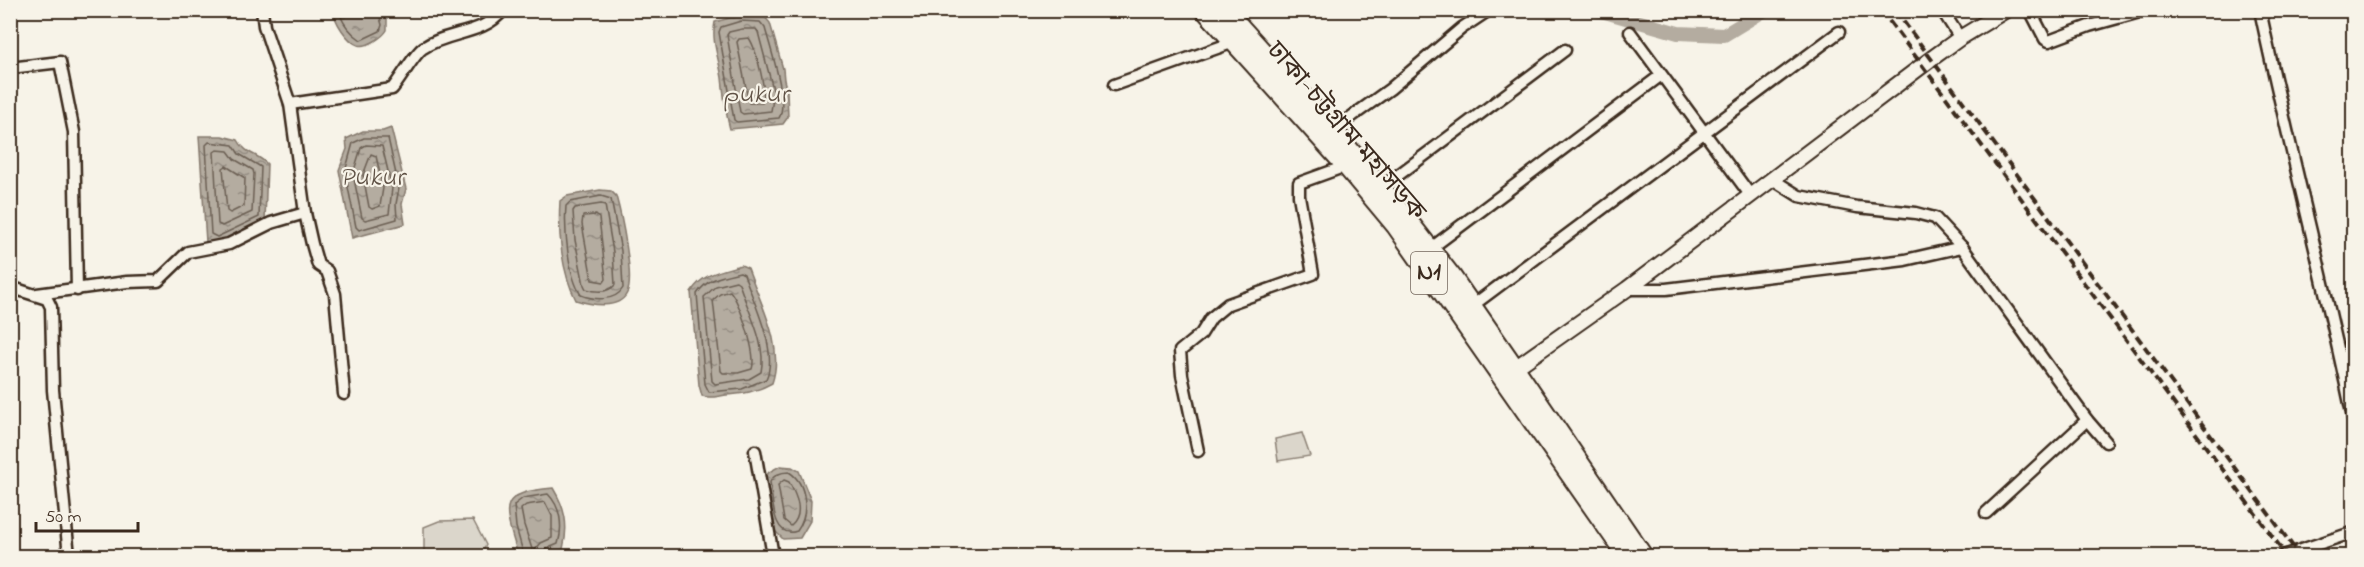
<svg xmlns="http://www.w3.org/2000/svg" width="2364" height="567" font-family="'Indie Flower','Noto Sans Bengali',sans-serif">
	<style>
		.park { fill: #dbd6cb; stroke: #8b8074; stroke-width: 1.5 }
		.water { fill: url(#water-ripples); stroke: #84786c; stroke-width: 1.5 }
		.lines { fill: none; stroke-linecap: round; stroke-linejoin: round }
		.shore { stroke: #6b5e52; stroke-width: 1.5 }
		.canal { stroke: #b4aca0; stroke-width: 14 }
		.minor-casing { stroke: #3b2a1e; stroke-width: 15 }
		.tertiary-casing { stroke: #3b2a1e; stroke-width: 18 }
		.trunk-casing { stroke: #3b2a1e; stroke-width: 22 }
		.minor { stroke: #f7f3e8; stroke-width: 10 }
		.tertiary { stroke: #f7f3e8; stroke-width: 14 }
		.trunk { stroke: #f7f3e8; stroke-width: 18 }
		.rail { stroke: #3b2a1e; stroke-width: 4; stroke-dasharray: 9 4.5; stroke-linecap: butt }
		.labels { text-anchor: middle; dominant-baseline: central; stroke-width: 4.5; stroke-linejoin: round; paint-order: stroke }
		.shield { fill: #f7f3e8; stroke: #73665b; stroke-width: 1.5 }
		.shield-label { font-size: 24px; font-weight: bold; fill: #3b2a1e }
		.street-label { font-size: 26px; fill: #3b2a1e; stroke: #f7f3e8 }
		.water-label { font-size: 27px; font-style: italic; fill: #5f5145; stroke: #f7f3e8 }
	</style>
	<defs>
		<pattern id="water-ripples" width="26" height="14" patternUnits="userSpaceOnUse" patternTransform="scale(1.5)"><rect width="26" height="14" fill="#b4aca0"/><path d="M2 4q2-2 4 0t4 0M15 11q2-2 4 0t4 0" fill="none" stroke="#948c82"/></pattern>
	</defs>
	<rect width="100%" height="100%" fill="#f7f3e8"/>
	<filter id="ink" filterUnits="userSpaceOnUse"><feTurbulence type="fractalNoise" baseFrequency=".0167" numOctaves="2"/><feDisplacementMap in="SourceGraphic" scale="12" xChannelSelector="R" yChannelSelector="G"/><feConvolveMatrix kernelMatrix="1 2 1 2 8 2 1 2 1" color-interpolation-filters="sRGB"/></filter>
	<g filter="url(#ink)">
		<g class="park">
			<polygon points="1302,433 1310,456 1278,461 1275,439"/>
			<polygon points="473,520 486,545 481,556 434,556 424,553 424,527 439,521"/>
		</g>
		<g class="water">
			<path d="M 334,11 L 382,11 L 387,19 L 387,30 C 383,37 367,48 358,45 C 347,41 334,21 334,11 Z"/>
			<path d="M 740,15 L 764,16 L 770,23 L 783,69 L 784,80 L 787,91 L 788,117 L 783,124 L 730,129 C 725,112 724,95 722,78 C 719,58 711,42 715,22 Z"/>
			<polygon points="391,128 406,189 402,204 405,224 352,238 339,170 347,149 346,139 363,131 383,131"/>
			<path d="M 199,136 L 222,136 L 238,140 C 245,154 258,154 267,164 L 265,221 L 219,243 L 206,242 Z"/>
			<path d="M 600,190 L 611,191 L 616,196 C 621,214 635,279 627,293 C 619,310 591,305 576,300 C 561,271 558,232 560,201 L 567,196 Z"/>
			<path d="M 741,265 L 748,268 C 760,303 785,346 772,383 C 756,392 743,394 726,395 C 717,396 711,399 702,396 L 699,385 L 691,292 C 703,273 721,271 741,265 Z"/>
			<polygon points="780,466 792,467 799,471 811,501 810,521 800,538 783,539 771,527 764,480 769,472"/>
			<path d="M 553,488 C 565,508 569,525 563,549 L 538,556 L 518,555 C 504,507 495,493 553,488 Z"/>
		</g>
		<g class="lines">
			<g class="shore">
				<path d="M 340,10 C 340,22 352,34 361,40 L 380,31 L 382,25 L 378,10"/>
				<path d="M 741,21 L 760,22 L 765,28 C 770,47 789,102 779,118 L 737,122 L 734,120 L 719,32 L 721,27 Z"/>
				<polygon points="742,29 756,29 758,32 774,93 771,111 743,114 740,112 727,35 729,32"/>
				<path d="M 749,38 C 756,48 768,94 762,103 L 749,103 L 737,42 L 739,39 Z"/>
				<polygon points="364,138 388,138 399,188 396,204 397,219 359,230 356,227 345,172 353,143"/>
				<polygon points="209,142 233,145 239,154 261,167 259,217 217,237 211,234 206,145"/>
				<polygon points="366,145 382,146 392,188 389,214 365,220 362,218 353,174 361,148"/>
				<polygon points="217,150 228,151 234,159 253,170 254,174 252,212 222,226 218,224 214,152"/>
				<polygon points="371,154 376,156 383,188 380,206 372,209 369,207 363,175"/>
				<polygon points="226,166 245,178 244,206 230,213 227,211 223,168"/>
				<path d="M 601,196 L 611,199 L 621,251 L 623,288 C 615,302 594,300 581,295 C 568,275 564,230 566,206 L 570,202 Z"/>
				<path d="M 601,204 L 605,205 L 613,252 L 615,285 C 608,293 596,292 586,289 L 584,285 L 575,240 L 573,211 L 575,208 Z"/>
				<polygon points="596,215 599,218 606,279 604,282 592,280 582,224 583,216"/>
				<path d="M 740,272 L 744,274 C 753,301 779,352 766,379 L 742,389 L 709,392 L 705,384 L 697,294 C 707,278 723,276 740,272 Z"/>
				<path d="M 736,281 L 739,283 C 747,310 767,342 761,372 L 749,379 L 715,384 L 712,381 L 704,297 L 716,286 Z"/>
				<path d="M 730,291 C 740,303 757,354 752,369 L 738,373 L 723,373 L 721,371 L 713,300 L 720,294 Z"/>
				<path d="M 789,472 C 808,484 809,515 797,531 C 772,540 773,499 770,482 C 774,474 781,472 789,472 Z"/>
				<path d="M 784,480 L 789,482 C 796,495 805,514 791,526 L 784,520 L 778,485 Z"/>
				<polygon points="545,502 552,516 552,538 541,543 533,552 524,525 521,509 526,505"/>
				<path d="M 524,556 L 516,527 L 514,505 L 523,498 L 548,494 C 561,507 563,527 558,544 L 546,549 L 543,556"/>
			</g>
			<polyline class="canal" points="1598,10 1678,33 1724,35 1765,10"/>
			<g class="minor-casing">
				<g id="minor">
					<path d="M 262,10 L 264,26 L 290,104 L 392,89 C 400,80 415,53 423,48 C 448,31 484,35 503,10"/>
					<polyline points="1942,10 1960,38"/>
					<polyline points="2030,10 2045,39 2049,41 2089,26 2147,10"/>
					<path d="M 2260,10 C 2289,148 2326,285 2354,423"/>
					<polyline points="1630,32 1751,196"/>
					<polyline points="10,68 60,62 74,132 77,290"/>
					<polyline points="1114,85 1234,42"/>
					<polyline points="290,104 305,213 312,244 318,265 327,271 335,294 344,394"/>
					<polyline points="1333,130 1390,89 1462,28 1489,10"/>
					<polyline points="1772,179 1799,196 1857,207 1916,213 1935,218 1962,247 2087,420 2106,442"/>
					<polyline points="1381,188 1565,50"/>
					<polyline points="1430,249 1660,76"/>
					<polyline points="10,287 47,299 51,307 53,390 69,556"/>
					<polyline points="1627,289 1666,289 1905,260 1962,247"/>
					<polyline points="37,294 127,282 158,281 188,252 229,244 271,223 305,213"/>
					<polyline points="1472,306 1839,32"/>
					<polyline points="755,451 773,556"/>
					<polyline points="1198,451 1182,375 1180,351 1201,334 1211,318 1228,304 1313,274 1299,196 1299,183 1346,166"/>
					<polyline points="1986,513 2087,420"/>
					<polyline points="2283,556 2354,532"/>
				</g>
			</g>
			<g class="tertiary-casing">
				<polyline id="tertiary" points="1515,368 1627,289 1931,59 1960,38 2006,10"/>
			</g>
			<g class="trunk-casing">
				<g id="trunk">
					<polyline points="1205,10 1346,166 1396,226 1627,556"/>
					<polyline points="1225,10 1333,130 1409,222 1452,277 1515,368 1643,556"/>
				</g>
			</g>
			<use href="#minor" class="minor"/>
			<use href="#tertiary" class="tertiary"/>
			<use href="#trunk" class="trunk"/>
			<g class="rail">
				<polyline points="1881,10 2287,556"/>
				<polyline points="1895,10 2300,556"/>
			</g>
		</g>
	</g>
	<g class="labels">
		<rect class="shield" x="1411" y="252" width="36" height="42" rx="4.5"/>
		<g class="shield-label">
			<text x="1429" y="273">N1</text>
		</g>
		<g class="street-label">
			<text transform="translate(1345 132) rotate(49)">ঢাকা-চট্টগ্রাম মহাসড়ক</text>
		</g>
		<g class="water-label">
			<text x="756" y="95">pukur</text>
			<text x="372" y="178">Pukur</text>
		</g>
	</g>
	<rect width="2364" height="567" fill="none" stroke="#f7f3e8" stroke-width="36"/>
	<rect x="18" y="18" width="2328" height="531" fill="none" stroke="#3b2a1e" stroke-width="2" filter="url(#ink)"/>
	<path d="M36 522v9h102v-9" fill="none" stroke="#3b2a1e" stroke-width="3"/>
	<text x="45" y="522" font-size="18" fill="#3b2a1e" stroke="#f7f3e8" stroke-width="4.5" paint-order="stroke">50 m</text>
</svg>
